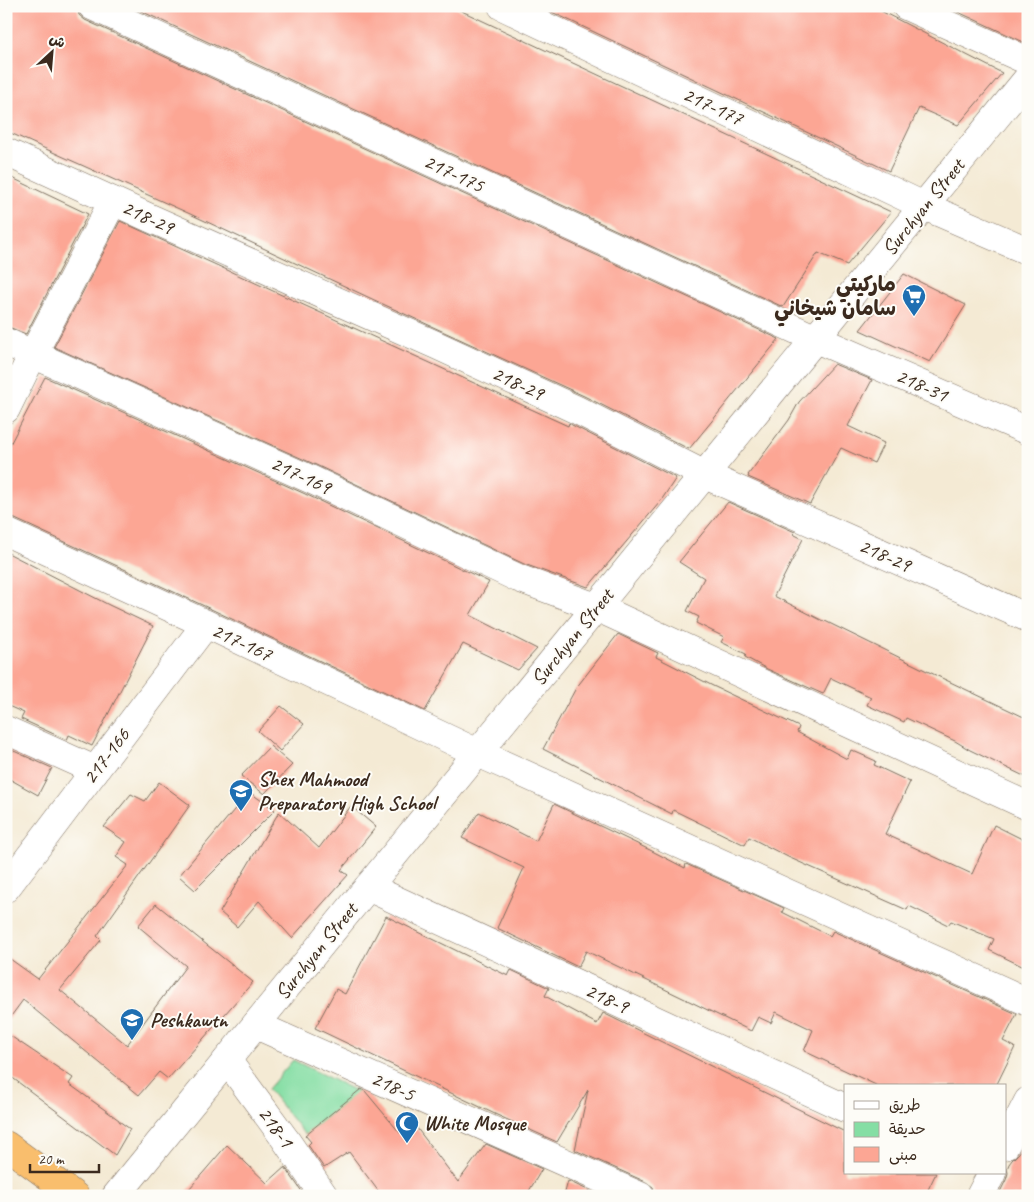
<svg xmlns="http://www.w3.org/2000/svg" width="1034" height="1202" font-family="Caveat,'Playpen Sans Arabic',sans-serif">
	<style>
		.green { fill: #85dea4; stroke: #608461 }
		.building { fill: #fca694 }
		.lines { fill: none; stroke-linecap: round; stroke-linejoin: round }
		.minor-casing { stroke: #7c6d5e; stroke-width: 29 }
		.highway-casing { stroke: #7c6d5e; stroke-width: 29 }
		.minor { stroke: #fff; stroke-width: 28 }
		.highway { stroke: #f9be6d; stroke-width: 28 }
		.labels { text-anchor: middle; dominant-baseline: central; stroke-width: 4; stroke-linejoin: round; paint-order: stroke }
		.street-label { font-size: 21px; fill: #3b2a1e; stroke: #fdfcf7 }
		.poi-label { font-size: 21px; font-weight: bold; fill: #3b2a1e; stroke: #fdfcf7; text-anchor: start }
	</style>
	<rect width="100%" height="100%" fill="#fdfcf7"/>
	<filter id="ink" filterUnits="userSpaceOnUse"><feTurbulence type="fractalNoise" baseFrequency=".02" numOctaves="2"/><feDisplacementMap in="SourceGraphic" scale="10" xChannelSelector="R" yChannelSelector="G"/><feConvolveMatrix kernelMatrix="1 2 1 2 8 2 1 2 1" color-interpolation-filters="sRGB"/></filter>
	<filter id="wash" filterUnits="userSpaceOnUse"><feTurbulence type="fractalNoise" baseFrequency=".0096" numOctaves="4" result="noise"/><feDisplacementMap in="SourceGraphic" scale="20" xChannelSelector="R" yChannelSelector="G"/><feGaussianBlur stdDeviation="1.12" result="paint"/><feColorMatrix in="noise" values="0 0 0 0 0 0 0 0 0 0 0 0 0 0 0 0 0 1.4 0 .05"/><feComposite in="paint" operator="in"/></filter>
	<g filter="url(#wash)">
		<rect width="100%" height="100%" fill="#f4ead4"/>
		<polygon class="green" points="293,1060 358,1092 305,1135 268,1089"/>
		<g id="blocks">
			<g class="building">
				<polygon points="6,6 77,6 79,15 85,20 779,339 689,449 584,396 385,305 188,213 6,131"/>
				<polygon points="130,6 451,6 891,212 847,265 818,253 783,307"/>
				<polygon points="539,6 871,6 1002,73 958,125 919,108 889,171"/>
				<polygon points="945,6 1028,6 1028,44"/>
				<polygon points="6,175 88,214 26,334 6,326"/>
				<polygon points="120,221 568,426 569,423 570,424 676,478 660,502 588,587 524,564 316,465 54,347"/>
				<polygon points="904,274 966,305 930,362 860,330"/>
				<polygon points="834,364 872,380 848,426 884,443 874,463 841,448 810,504 748,477 749,475 748,475 789,420 799,402"/>
				<polygon points="45,377 303,493 489,582 470,615 537,649 518,670 463,644 425,711 213,610 13,518 6,517 6,452"/>
				<polygon points="728,502 795,532 793,534 803,539 774,596 825,622 825,621 927,671 1028,719 1028,778 970,750 955,741 906,718 904,722 867,705 871,697 831,678 823,694 767,669 745,657 746,654 721,642 724,637 696,623 699,617 687,611 704,578 679,562"/>
				<polygon points="6,552 109,605 153,626 92,746 69,735 67,740 21,719 24,713 6,705"/>
				<polygon points="618,634 658,653 656,657 713,686 799,727 797,732 847,759 851,750 876,761 874,765 910,782 885,834 972,874 994,825 1028,842 1028,969 989,950 994,939 951,921 948,925 909,906 907,910 788,857 749,837 745,845 673,810 672,814 543,749 576,688"/>
				<polygon points="281,706 304,724 280,751 258,731"/>
				<polygon points="270,746 292,765 264,794 241,776"/>
				<polygon points="7,748 52,768 38,795 6,777"/>
				<polygon points="159,782 190,805 97,936 101,940 60,990 127,1045 186,966 138,926 156,904 253,982 168,1079 159,1072 139,1095 23,1000 6,1023 6,956 38,979 128,865 116,857 126,842 104,827 131,794 145,801"/>
				<polygon points="249,792 275,810 195,890 179,876"/>
				<polygon points="554,804 652,851 685,868 686,864 784,908 782,912 830,936 833,931 1017,1014 1003,1041 1015,1047 996,1086 878,1086 804,1051 813,1030 776,1012 771,1023 758,1017 751,1031 586,951 578,967 497,928 524,868 462,838 479,812 536,841"/>
				<polygon points="351,806 376,827 341,870 348,875 292,938 259,901 237,927 220,912 279,812 319,848"/>
				<polygon points="386,916 508,976 511,970 549,988 545,996 597,1024 603,1013 845,1132 845,1173 936,1173 925,1196 655,1196 653,1187 646,1182 575,1150 588,1090 557,1142 497,1115 315,1028 336,989 345,994"/>
				<polygon points="6,1033 73,1078 69,1084 119,1120 119,1121 130,1129 115,1155 6,1073"/>
				<polygon points="361,1089 365,1091 400,1133 413,1123 458,1182 486,1144 542,1169 526,1196 382,1196 349,1152 324,1168 308,1145 311,1142 305,1135"/>
				<polygon points="1028,1136 1028,1196 998,1196 1006,1180 1008,1173 1007,1169 1009,1164 1012,1160 1019,1153"/>
				<polygon points="227,1145 267,1183 285,1167 305,1196 183,1196"/>
				<polygon points="568,1181 601,1196 564,1196"/>
			</g>
		</g>
	</g>
	<g filter="url(#ink)">
		<use href="#blocks" fill-opacity="0" stroke="#7c6d5e" stroke-width="1"/>
		<g class="lines">
			<g class="minor-casing">
				<g id="minor">
					<polyline points="92,6 816,339 1028,431"/>
					<polyline points="502,6 924,206 1028,251"/>
					<polyline points="906,6 1028,61"/>
					<polyline points="6,152 150,218 436,345 577,410 705,475 1028,618"/>
					<polyline points="6,342 310,479 518,578 596,607 1028,806"/>
					<polyline points="6,409 33,354 113,201"/>
					<polyline points="6,532 206,624 478,753 1028,1002"/>
					<polyline points="6,730 95,770"/>
					<polyline points="368,887 845,1108"/>
					<polyline points="6,888 206,624"/>
					<polyline points="256,1025 640,1196"/>
					<polyline points="227,1060 285,1139 324,1196"/>
					<polyline points="1005,1146 1028,1101"/>
					<polyline points="116,1196 1028,78"/>
					<polyline points="980,1196 992,1173"/>
				</g>
			</g>
			<g class="highway-casing">
				<polyline id="highway" points="6,1145 75,1196"/>
			</g>
			<use href="#minor" class="minor"/>
			<use href="#highway" class="highway"/>
		</g>
	</g>
	<defs>
		<g id="supermarket-pin" transform="scale(1.25)"><path d="M0 17L-7.5 6A9.5 9.5 0 1 1 7.5 6Z" fill="#1f6fb2" stroke="#fdfcf7"/><path d="M-6-5.5h2.5l.6 2H6L4.5 2H-2.5L-4.4-4H-6ZM-1.5 3.2a1.3 1.3 0 1 0 .1 0ZM3 3.2a1.3 1.3 0 1 0 .1 0Z" fill="#fff"/></g>
		<g id="school-pin" transform="scale(1.25)"><path d="M0 17L-7.5 6A9.5 9.5 0 1 1 7.5 6Z" fill="#1f6fb2" stroke="#fdfcf7"/><path d="M0-5L7-2L0 1L-7-2ZM-4 1L0 2.5L4 1V4Q0 6-4 4Z" fill="#fff"/></g>
		<g id="mosque-pin" transform="scale(1.25)"><path d="M0 17L-7.5 6A9.5 9.5 0 1 1 7.5 6Z" fill="#1f6fb2" stroke="#fdfcf7"/><path d="M3.5-4.9A6 6 0 1 0 3.5 4.9A5 5 0 1 1 3.5-4.9Z" fill="#fff"/></g>
	</defs>
	<g fill-rule="evenodd">
		<use href="#supermarket-pin" x="914" y="296"/>
		<use href="#school-pin" x="241" y="791"/>
		<use href="#school-pin" x="132" y="1020"/>
		<use href="#mosque-pin" x="407" y="1123"/>
	</g>
	<g class="labels">
		<g class="street-label">
			<text transform="translate(713 106) rotate(25)">217-177</text>
			<text transform="translate(454 173) rotate(25)">217-175</text>
			<text transform="translate(923 207) rotate(-51)">Surchyan Street</text>
			<text transform="translate(148 217) rotate(25)">218-29</text>
			<text transform="translate(518 383) rotate(25)">218-29</text>
			<text transform="translate(922 385) rotate(24)">218-31</text>
			<text transform="translate(301 475) rotate(25)">217-169</text>
			<text transform="translate(885 555) rotate(24)">218-29</text>
			<text transform="translate(572 637) rotate(-51)">Surchyan Street</text>
			<text transform="translate(242 642) rotate(25)">217-167</text>
			<text transform="translate(106 756) rotate(-53)">217-166</text>
			<text transform="translate(316 951) rotate(-51)">Surchyan Street</text>
			<text transform="translate(607 998) rotate(25)">218-9</text>
			<text transform="translate(393 1086) rotate(24)">218-5</text>
			<text transform="translate(276 1127) rotate(54)">218-1</text>
		</g>
		<g class="poi-label">
			<text x="896" y="284" text-anchor="end">ماركيتي<tspan x="896" dy="24">سامان شيخاني</tspan></text>
			<text x="258" y="779">Shex Mahmood<tspan x="258" dy="24">Preparatory High School</tspan></text>
			<text x="150" y="1020">Peshkawtn</text>
			<text x="424" y="1123">White Mosque</text>
		</g>
	</g>
	<rect width="1034" height="1202" fill="none" stroke="#fdfcf7" stroke-width="25"/>
	<rect x="844" y="1084" width="162" height="90" fill="#fdfcf7" stroke="#afa8a0"/>
	<rect x="854" y="1101" width="25" height="8" fill="#ffffff" stroke="#afa8a0"/>
	<text x="889" y="1110" font-size="15" fill="#3b2a1e">طريق</text>
	<rect x="854" y="1122" width="25" height="15" fill="#85dea4" stroke="#afa8a0"/>
	<text x="889" y="1134" font-size="15" fill="#3b2a1e">حديقة</text>
	<rect x="854" y="1147" width="25" height="15" fill="#fca694" stroke="#afa8a0"/>
	<text x="889" y="1160" font-size="15" fill="#3b2a1e">مبنى</text>
	<g transform="translate(52 52) rotate(26)" stroke="#fdfcf7" stroke-width="4" paint-order="stroke">
	<path d="M0-4L9 19L0 12L-9 19Z" fill="#3b2a1e"/>
	<text y="-8" font-size="14" font-weight="bold" text-anchor="middle" fill="#3b2a1e">ش</text>
	</g>
	<path d="M30 1164v8h69v-8" fill="none" stroke="#3b2a1e" stroke-width="2.5"/>
	<text x="38" y="1164" font-size="15" fill="#3b2a1e" stroke="#fdfcf7" stroke-width="4" paint-order="stroke">20 m</text>
</svg>
